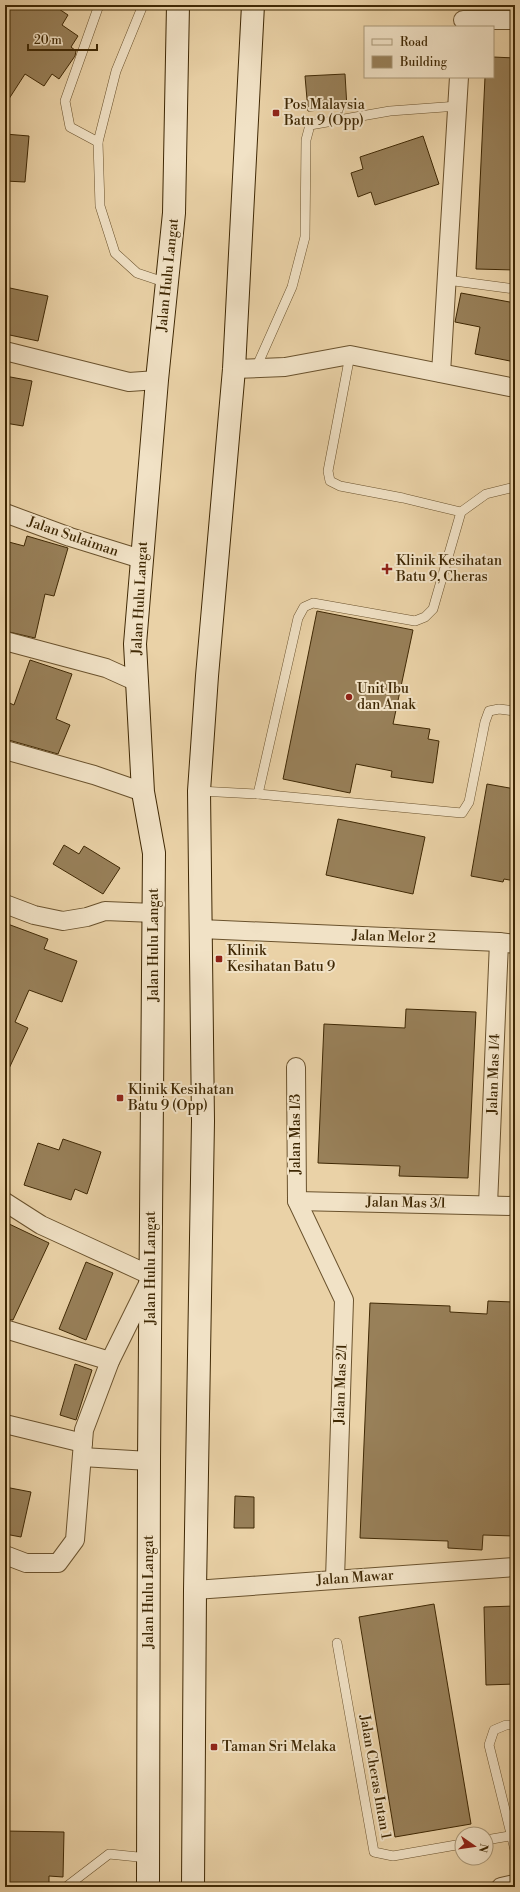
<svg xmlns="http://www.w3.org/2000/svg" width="520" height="1892" font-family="'Libre Bodoni',serif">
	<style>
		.building { fill: #988059; stroke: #3f2804 }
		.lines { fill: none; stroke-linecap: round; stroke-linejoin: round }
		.lane-casing { stroke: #6a522d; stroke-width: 10 }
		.street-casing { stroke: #6a522d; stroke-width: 20 }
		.secondary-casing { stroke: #3f2804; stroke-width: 24 }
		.lane { stroke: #f1e2c6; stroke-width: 9 }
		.street { stroke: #f1e2c6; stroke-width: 18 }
		.secondary { stroke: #f1e2c6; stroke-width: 22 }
		.poi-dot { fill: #8f2418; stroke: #f1e2c6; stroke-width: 1.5 }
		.labels { text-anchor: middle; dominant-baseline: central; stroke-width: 4; stroke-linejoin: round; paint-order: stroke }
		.poi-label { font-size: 14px; fill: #3f2804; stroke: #f1e2c6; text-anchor: start }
		.street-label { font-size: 14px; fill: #3f2804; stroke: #f1e2c6 }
	</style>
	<rect width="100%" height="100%" fill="#ead2a7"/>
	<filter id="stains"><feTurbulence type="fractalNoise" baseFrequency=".005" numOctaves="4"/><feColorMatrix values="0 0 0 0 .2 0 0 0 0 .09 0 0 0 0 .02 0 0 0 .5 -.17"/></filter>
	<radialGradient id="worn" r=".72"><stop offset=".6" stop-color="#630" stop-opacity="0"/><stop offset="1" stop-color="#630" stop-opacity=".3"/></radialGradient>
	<g class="building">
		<polygon points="5,5 53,5 68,15 62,25 78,36 71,47 76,51 75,56 59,79 52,74 44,86 25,74 5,105"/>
		<polygon points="493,57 515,58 515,270 476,269 485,77 493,77"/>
		<polygon points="345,74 347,108 308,111 305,76"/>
		<polygon points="5,134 29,136 25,182 5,181"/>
		<polygon points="423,136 439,184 375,205 371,192 358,197 351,173 363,169 360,157"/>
		<polygon points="5,287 48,296 38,341 5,334"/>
		<polygon points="461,293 515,303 515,362 475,354 480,327 455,322"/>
		<polygon points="5,376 32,381 23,426 5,423"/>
		<polygon points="27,536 68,548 54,596 45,594 35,638 5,631 5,541 24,546"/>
		<polygon points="317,611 413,630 393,724 430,729 428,739 439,741 433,783 391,777 392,771 356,764 350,793 283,779"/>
		<polygon points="30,660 72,674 56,719 70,725 58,754 5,739 5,701 14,705"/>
		<polygon points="487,784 515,789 515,881 504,879 503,882 471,876"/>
		<polygon points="338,819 425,837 413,894 326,875"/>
		<polygon points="64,845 79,854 84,846 120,868 103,894 53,864"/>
		<polygon points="5,923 48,939 44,949 77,961 62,1002 29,990 15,1022 28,1028 5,1077"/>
		<polygon points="406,1009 476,1012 468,1178 399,1176 400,1166 318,1163 324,1024 405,1028"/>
		<polygon points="63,1139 101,1152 87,1194 75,1189 71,1200 24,1185 38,1143 59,1150"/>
		<polygon points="5,1222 49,1243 13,1320 5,1319"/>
		<polygon points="86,1262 113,1273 86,1340 59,1329"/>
		<polygon points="488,1301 513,1302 512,1316 515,1316 515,1498 513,1536 483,1535 482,1550 448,1548 448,1541 360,1538 370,1303 450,1306 450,1312 487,1314"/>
		<polygon points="75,1364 92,1370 76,1420 60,1415"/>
		<polygon points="5,1487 31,1492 21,1537 5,1534"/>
		<polygon points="235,1496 254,1497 254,1528 234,1528"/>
		<polygon points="434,1604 471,1824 395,1837 359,1617"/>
		<polygon points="515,1606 515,1684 486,1685 484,1607"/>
		<polygon points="5,1831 64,1832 63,1877 49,1876 49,1884 5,1884"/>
	</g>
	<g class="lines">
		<g class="lane-casing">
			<g id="lane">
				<polyline points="143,5 116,71 98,142 100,206 115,253 137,273 167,283"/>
				<polyline points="98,142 70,127 65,101 99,5"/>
				<polyline points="447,280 515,289"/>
				<polyline points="350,355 328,471 330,481 340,486 403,498 461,512"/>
				<polyline points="256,368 292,287 305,237 306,140 310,125 390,111 458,106"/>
				<polyline points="199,791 258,794 462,813 469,802 485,722 489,711 499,709 515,711"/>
				<polyline points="258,794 298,618 304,607 313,603 415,621 425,617 433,609 461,512 486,494 515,487"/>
				<polyline points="337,1643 374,1852 393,1856 462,1844"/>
				<polyline points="515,1725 506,1725 494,1730 489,1745 515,1850"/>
				<polyline points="486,1840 515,1835"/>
				<polyline points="66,1887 109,1854 148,1858"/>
			</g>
		</g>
		<g class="street-casing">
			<g id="street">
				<polyline points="463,20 515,20"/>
				<polyline points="5,351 129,382 157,380"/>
				<polyline points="234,369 285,367 350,355 515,388"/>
				<polyline points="441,373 459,77"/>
				<polyline points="5,513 70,537 141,559"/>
				<polyline points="5,641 106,668 137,682"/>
				<polyline points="5,750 94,775 143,792"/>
				<polyline points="5,904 34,915 63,921 87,917 105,911 154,913"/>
				<polyline points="201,929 499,942 515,944"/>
				<polyline points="296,1067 297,1201 344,1300 335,1579"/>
				<polyline points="297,1201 515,1206"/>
				<polyline points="5,1202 41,1225 152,1276 110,1361 84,1430 75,1540 58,1563 26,1563 5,1555"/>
				<polyline points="488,1205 499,942"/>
				<polyline points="5,1329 110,1361"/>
				<polyline points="5,1424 83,1443"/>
				<polyline points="82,1457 149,1461"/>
				<polyline points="195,1590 515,1567"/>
				<polyline points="501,1887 515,1884"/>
			</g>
		</g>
		<g class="secondary-casing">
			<g id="secondary">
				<polyline points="148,1887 149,1461 154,853 143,792 135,644 157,380 174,213 178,5"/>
				<polyline points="193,1887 195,1590 203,1121 199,791 207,676 234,369 253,5"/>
			</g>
		</g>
		<use href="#lane" class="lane"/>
		<use href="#street" class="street"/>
		<use href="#secondary" class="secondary"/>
	</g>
	<g class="poi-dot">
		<rect x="272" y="109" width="8" height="8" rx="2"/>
		<path d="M385 563h4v4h4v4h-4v4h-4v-4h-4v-4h4z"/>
		<circle cx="349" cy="697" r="4"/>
		<rect x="215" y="955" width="8" height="8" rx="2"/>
		<rect x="116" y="1094" width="8" height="8" rx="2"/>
		<rect x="210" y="1743" width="8" height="8" rx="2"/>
	</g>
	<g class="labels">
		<g class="poi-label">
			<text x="284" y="105">Pos Malaysia<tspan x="284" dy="16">Batu 9 (Opp)</tspan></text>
			<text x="396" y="561">Klinik Kesihatan<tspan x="396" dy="16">Batu 9, Cheras</tspan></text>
			<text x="357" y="689">Unit Ibu<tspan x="357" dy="16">dan Anak</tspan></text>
			<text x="227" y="951">Klinik<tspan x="227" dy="16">Kesihatan Batu 9</tspan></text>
			<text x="128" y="1090">Klinik Kesihatan<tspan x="128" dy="16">Batu 9 (Opp)</tspan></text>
			<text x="222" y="1747">Taman Sri Melaka</text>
		</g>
		<g class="street-label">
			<text transform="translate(168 275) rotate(-84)">Jalan Hulu Langat</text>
			<text transform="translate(73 537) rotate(19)">Jalan Sulaiman</text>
			<text transform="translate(140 598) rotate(-87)">Jalan Hulu Langat</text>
			<text transform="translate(394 937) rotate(2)">Jalan Melor 2</text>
			<text transform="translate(154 945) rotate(-90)">Jalan Hulu Langat</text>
			<text transform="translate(494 1074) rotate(-88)">Jalan Mas 1/4</text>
			<text transform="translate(296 1134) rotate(-90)">Jalan Mas 1/3</text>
			<text transform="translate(406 1203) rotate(1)">Jalan Mas 3/1</text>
			<text transform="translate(151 1268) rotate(-90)">Jalan Hulu Langat</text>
			<text transform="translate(341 1384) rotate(-88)">Jalan Mas 2/1</text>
			<text transform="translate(355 1578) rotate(-4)">Jalan Mawar</text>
			<text transform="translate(149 1592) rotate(-90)">Jalan Hulu Langat</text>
			<text transform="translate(375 1777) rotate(80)">Jalan Cheras Intan 1</text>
		</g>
	</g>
	<rect width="520" height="1892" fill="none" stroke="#ead2a7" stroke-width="20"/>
	<rect x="6" y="6" width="508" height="1880" fill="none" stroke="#3f2804" stroke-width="2"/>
	<rect x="10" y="10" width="500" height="1872" fill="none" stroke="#3f2804"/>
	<rect x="364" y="26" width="130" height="52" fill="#f1e2c6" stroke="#aa9878"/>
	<rect x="372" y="39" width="20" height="6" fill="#f1e2c6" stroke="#aa9878"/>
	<text x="400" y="46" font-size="12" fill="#3f2804">Road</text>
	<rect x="372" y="56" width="20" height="12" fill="#988059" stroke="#aa9878"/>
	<text x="400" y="66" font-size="12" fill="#3f2804">Building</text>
	<g transform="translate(474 1846) rotate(103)"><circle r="19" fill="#f1e2c6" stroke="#aa9878"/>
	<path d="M0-3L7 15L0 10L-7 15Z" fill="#8f2418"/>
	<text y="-6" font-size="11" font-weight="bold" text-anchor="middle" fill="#3f2804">N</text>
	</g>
	<path d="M28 44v6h69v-6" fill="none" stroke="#3f2804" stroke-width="2"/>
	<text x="34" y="44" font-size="12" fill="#3f2804" stroke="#f1e2c6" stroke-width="3" paint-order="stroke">20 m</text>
	<rect width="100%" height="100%" filter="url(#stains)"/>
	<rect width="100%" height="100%" fill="url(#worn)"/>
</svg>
